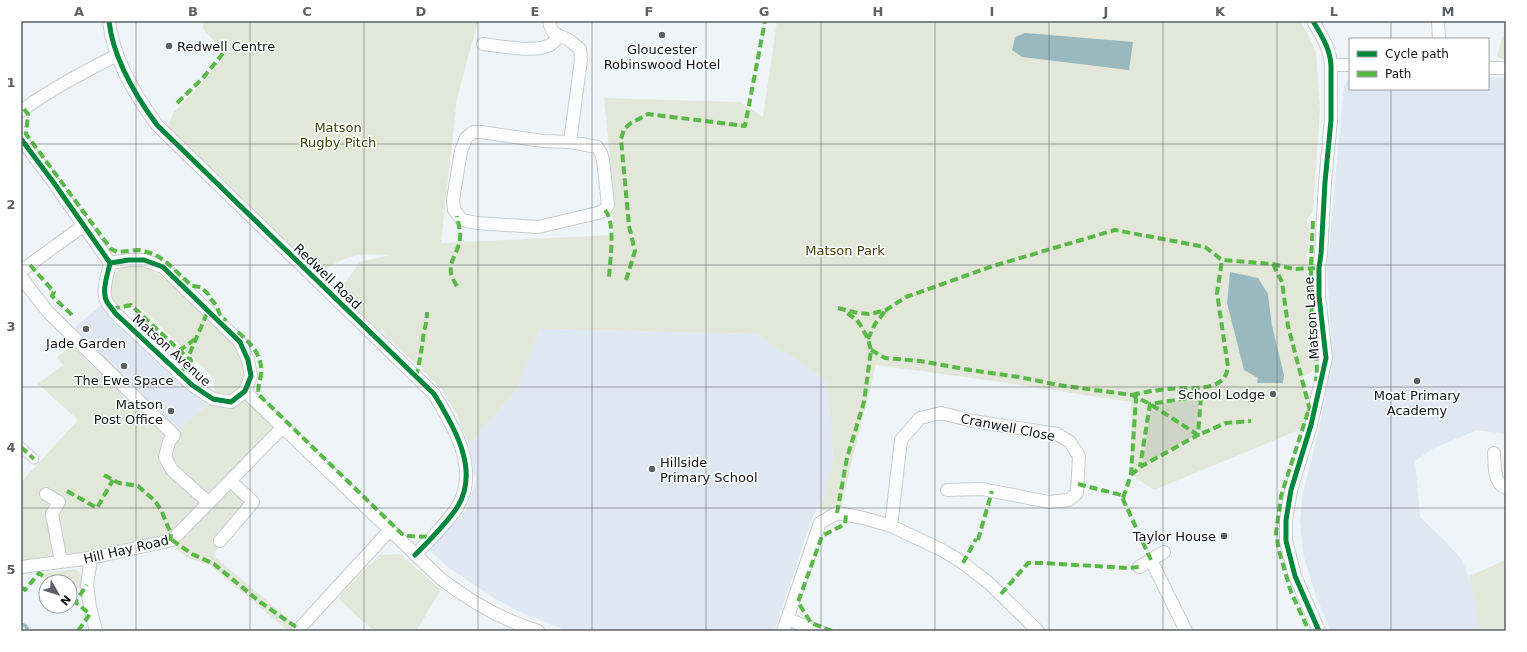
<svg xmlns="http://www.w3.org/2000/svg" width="1527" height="652" viewBox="0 0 1527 652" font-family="'DejaVu Sans',sans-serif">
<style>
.built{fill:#dee7f2}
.green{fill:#e2e7d9}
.forest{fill:#cfd5c4}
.water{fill:#9ab9be}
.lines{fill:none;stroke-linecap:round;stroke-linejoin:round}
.stream{stroke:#9ab9be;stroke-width:3.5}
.pedestrian-casing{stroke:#c8ccd0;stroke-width:11}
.minor-casing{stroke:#c8ccd0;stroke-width:14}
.pedestrian{stroke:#fdfdfe;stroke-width:9}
.minor{stroke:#fdfdfe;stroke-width:12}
.quiet{stroke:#58b947;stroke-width:4;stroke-dasharray:8 4;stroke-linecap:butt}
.cycleway-casing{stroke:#fff;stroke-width:8}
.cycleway{stroke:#00873e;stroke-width:5}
.grid{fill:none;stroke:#5d6064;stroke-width:1;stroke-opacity:0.55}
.poi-dot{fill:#5d6064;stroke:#fff;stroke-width:1.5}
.labels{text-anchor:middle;stroke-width:3;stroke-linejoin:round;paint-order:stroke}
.poi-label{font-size:13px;fill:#0e1013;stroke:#fff}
.park-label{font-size:13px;fill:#3a3f02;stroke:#fff}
.street-label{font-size:13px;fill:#0e1013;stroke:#fff}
.neatline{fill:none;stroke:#5d6064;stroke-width:1.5}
.grid-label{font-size:13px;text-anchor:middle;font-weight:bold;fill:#5d6064}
</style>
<rect width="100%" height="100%" fill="#eff4f9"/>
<path class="built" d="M1350,77V89H1488V77L1506,78V434L1477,430L1432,449L1415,461L1420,517L1444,540L1462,560L1474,592L1476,605L1478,631H1331L1317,599L1303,554L1300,521L1303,492L1313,454L1323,409L1332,353L1327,270L1344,86Z
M106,301L213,399L174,435L68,333Z
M539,329L756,334L827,380L833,456L826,493L813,516L774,631H569L527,615L497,600L448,567L429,550L466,510L476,481L469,445L518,388Z"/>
<path class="green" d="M205,21H478L457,98L441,243L613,235L611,169L604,98L740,102L763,117L777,21H1301L1316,52L1320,110L1313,211L1307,220L1310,230L1307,258L1311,331L1315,362L1314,370L1302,378L1312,418L1311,425L1154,490L1131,475V402L987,380L876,365L842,501V509L825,511L818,508L826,493L833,456L827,380L756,334L539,329L518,388L469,445L456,413L442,390L421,369L422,365L418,361L416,364L383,334L385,333L383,331H379L344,296V284L360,262L391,255C357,254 349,253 320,273L208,168L167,127L174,112L210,74L226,53L202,28Z
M1506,35V60L1497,57L1502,37Z
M126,265H142L165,277L236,346L246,369L245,385L230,396H213L215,379L139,306L118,311C115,306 111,300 110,294C108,282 115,270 126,265Z
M75,344L85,354V359L95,368H100L174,435L213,399L231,402L245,391L282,428L231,481L253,502L213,555L299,628L297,631H288L210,565L187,558L171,544L172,540L21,561V482L78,420L38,384L63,365L57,357Z
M400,554L441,590L416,631H375L360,619L338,598L368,566L379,557L377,555Z
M1506,560V631H1478L1476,605L1469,576Z
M74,569L79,571L83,583L72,598L70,596V582H52L42,574Z"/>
<path class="forest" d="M1199,399L1196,435L1142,466L1151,406L1153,404Z"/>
<path class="water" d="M1025,33L1133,42L1129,70L1022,57L1012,50L1015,37Z
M1230,272L1258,278L1268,294L1272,326L1284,375L1283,383H1257L1258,378L1244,370L1227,303Z"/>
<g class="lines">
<path class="stream" d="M21,624L26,626L28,631"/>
<defs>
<path id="pedestrian" d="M21,447L34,459"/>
<path id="minor" d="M109,21C113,59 135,95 157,125L434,394C453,425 480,469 458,506C448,522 429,541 415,555
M549,21C552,36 557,34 569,40C573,43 576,46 580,49L581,60L570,142
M1313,21C1321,35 1330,48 1331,65V120L1325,182L1321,254L1319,268V296L1326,358L1311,425L1291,490L1286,520V541L1295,576L1319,631
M1438,21L1439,39
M483,44C500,46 535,53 550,45C553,43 556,39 559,36
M1331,65H1350
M1488,68H1506
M21,111C51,89 84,72 117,55
M473,132H481L543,141L570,142L597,147L601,153L603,160L608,205L605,210L598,213L538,227L477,223L462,220L454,210L453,200L461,151L466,138Z
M21,139L54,183L110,263C108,274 101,291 107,302C109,306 113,309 115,313L192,385L213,399L231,402L245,391L251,376L248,360L240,342L163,267L144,260H129L110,263
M21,271L83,226
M21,277L48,312L174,435L169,442L165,457L172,470L209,503
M245,391L441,579C471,602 502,620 538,631
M1494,453C1495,464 1493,484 1506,488
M46,494L59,502L52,514L61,562
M891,526L901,440L920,418L941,413L973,421L1057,434L1070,442L1079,456L1077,493L1069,500L1049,502L982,489L947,490
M220,541L253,502L231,481
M91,558L87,585L90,607L96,631
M1151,560L1186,631
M21,567L91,558L172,540L282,428
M1139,567L1164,552
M787,619L819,631
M297,631L390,530
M783,631L820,523L837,513L864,518L891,526L944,551L963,563L990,584L1038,631"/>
</defs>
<use href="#pedestrian" class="pedestrian-casing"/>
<use href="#minor" class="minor-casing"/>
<use href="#pedestrian" class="pedestrian"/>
<use href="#minor" class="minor"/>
<path class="quiet" d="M177,103L203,78L224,52
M24,109L28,114L26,134L111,249L117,252L139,250L154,254L165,261L192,286L201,287L208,294L209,297L216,305L220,315L226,321
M605,210C616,222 610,261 609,277
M1313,221C1311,254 1310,286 1312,319C1313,340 1319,360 1316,381
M1273,264L1282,282L1288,326L1311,414
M30,265L54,292L52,296L72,315
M626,280L635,251L629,226L621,139L624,129L631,123L648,114L745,126L765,21
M457,286C442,264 458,258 460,238C461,231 458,223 457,216
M838,308L858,313L869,314L874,313L886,310L906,297L993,266L1115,230L1205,247L1222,260L1273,264L1294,269L1319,268
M112,309L131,305L191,361
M238,332C250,343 263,355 261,374C260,382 257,387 259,395L402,534L406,536L432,537
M868,339L875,324L886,310
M871,350L885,358L920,361L970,370L1019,377L1058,385L1132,395L1150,404L1198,435L1226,423L1251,421
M179,351L195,339
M180,373L191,361L189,355L208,311
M416,377C420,361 422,347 424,331C426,325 427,319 427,312
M1132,395C1144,392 1156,390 1169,389C1185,387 1207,391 1221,381C1226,377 1227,372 1228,367L1217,293L1222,260
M1308,412L1281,496L1276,533L1279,551L1291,592L1309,631
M21,447L34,459
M104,475L119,483L138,486L155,501L161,510L171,534L170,541
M1131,475L1140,467L1198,435L1201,396L1150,404L1140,467
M1078,484L1121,495L1151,560
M67,491L97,508L113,480
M1123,498L1131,475L1136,398
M837,513L847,458L864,402L871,350L868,339L861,326L857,320L844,311
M172,540L192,554L214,564L260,602L299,629
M978,540L992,491
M963,563L976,539
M21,587L25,590L39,573L50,582
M1001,594L1028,563H1042L1128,568L1139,567
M78,631L90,614L75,602L87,585
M832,631L811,623L798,602L822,536L845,524L846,515"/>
<defs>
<path id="cycleway" d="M109,21C113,59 135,95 157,125L434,394C453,425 480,469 458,506C448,522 429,541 415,555
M1313,21C1321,35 1330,48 1331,65V120L1325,182L1321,254L1319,268V296L1326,358L1311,425L1291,490L1286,520V541L1295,576L1319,631
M21,139L54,183L110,263C108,274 101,291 107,302C109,306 113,309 115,313L192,385L213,399L231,402L245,391L251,376L248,360L240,342L163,267L144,260H129L110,263"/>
</defs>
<use href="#cycleway" class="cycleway-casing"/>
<use href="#cycleway" class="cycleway"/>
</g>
<path class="grid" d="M136,21V631M250,21V631M364,21V631M478,21V631M592,21V631M706,21V631M821,21V631M935,21V631M1049,21V631M1163,21V631M1277,21V631M1391,21V39M1391,89V631M21,144H1506M21,265H1506M21,387H1506M21,508H1506"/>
<g class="poi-dot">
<circle cx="662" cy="35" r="4"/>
<circle cx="169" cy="46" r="4"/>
<circle cx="86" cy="329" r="4"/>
<circle cx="124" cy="366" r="4"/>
<circle cx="1417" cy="381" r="4"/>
<circle cx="1273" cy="394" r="4"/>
<circle cx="171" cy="411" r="4"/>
<circle cx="652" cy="469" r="4"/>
<circle cx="1224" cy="536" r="4"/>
</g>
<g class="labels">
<g class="poi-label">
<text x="177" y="51" text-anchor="start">Redwell Centre</text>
<text x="662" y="54">Gloucester<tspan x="662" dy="15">Robinswood Hotel</tspan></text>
<text x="86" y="348">Jade Garden</text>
<text x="124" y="385">The Ewe Space</text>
<text x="1265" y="399" text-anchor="end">School Lodge</text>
<text x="1417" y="400">Moat Primary<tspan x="1417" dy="15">Academy</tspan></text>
<text x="163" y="409" text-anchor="end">Matson<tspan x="163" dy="15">Post Office</tspan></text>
<text x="660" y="467" text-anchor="start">Hillside<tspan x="660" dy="15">Primary School</tspan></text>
<text x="1216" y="541" text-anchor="end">Taylor House</text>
</g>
<g class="park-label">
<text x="338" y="132">Matson<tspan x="338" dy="15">Rugby Pitch</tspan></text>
<text x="845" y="255">Matson Park</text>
</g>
<g class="street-label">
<text transform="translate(328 276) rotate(44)" y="5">Redwell Road</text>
<text transform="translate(1311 318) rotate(-94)" y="5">Matson Lane</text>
<text transform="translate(172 350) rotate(42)" y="5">Matson Avenue</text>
<text transform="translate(1008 427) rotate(11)" y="5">Cranwell Close</text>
<text transform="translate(126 549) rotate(-13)" y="5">Hill Hay Road</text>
</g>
</g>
<rect width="1527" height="652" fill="none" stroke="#ffffff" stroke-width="44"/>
<rect x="1349" y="38" width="140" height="52" fill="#ffffff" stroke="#9f9fa1"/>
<rect x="1357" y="51" width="20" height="6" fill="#00873e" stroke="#9f9fa1"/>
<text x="1385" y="58" font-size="12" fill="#0e1013">Cycle path</text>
<rect x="1357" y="71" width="20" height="6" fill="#58b947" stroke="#9f9fa1"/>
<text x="1385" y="78" font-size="12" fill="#0e1013">Path</text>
<g transform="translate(58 594) rotate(129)"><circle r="19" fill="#ffffff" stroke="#9f9fa1"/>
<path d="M0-3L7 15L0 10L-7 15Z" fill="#5d6064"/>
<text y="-6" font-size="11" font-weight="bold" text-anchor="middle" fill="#0e1013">N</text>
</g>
<rect x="22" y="22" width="1483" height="608" class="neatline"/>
<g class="grid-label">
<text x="79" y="16">A</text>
<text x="193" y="16">B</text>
<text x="307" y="16">C</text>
<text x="421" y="16">D</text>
<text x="535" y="16">E</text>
<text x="649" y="16">F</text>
<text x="764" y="16">G</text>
<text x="878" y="16">H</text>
<text x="992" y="16">I</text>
<text x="1106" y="16">J</text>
<text x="1220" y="16">K</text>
<text x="1334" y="16">L</text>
<text x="1448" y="16">M</text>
<text x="11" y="87">1</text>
<text x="11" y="209">2</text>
<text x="11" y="331">3</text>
<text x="11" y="452">4</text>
<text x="11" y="574">5</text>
</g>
</svg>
